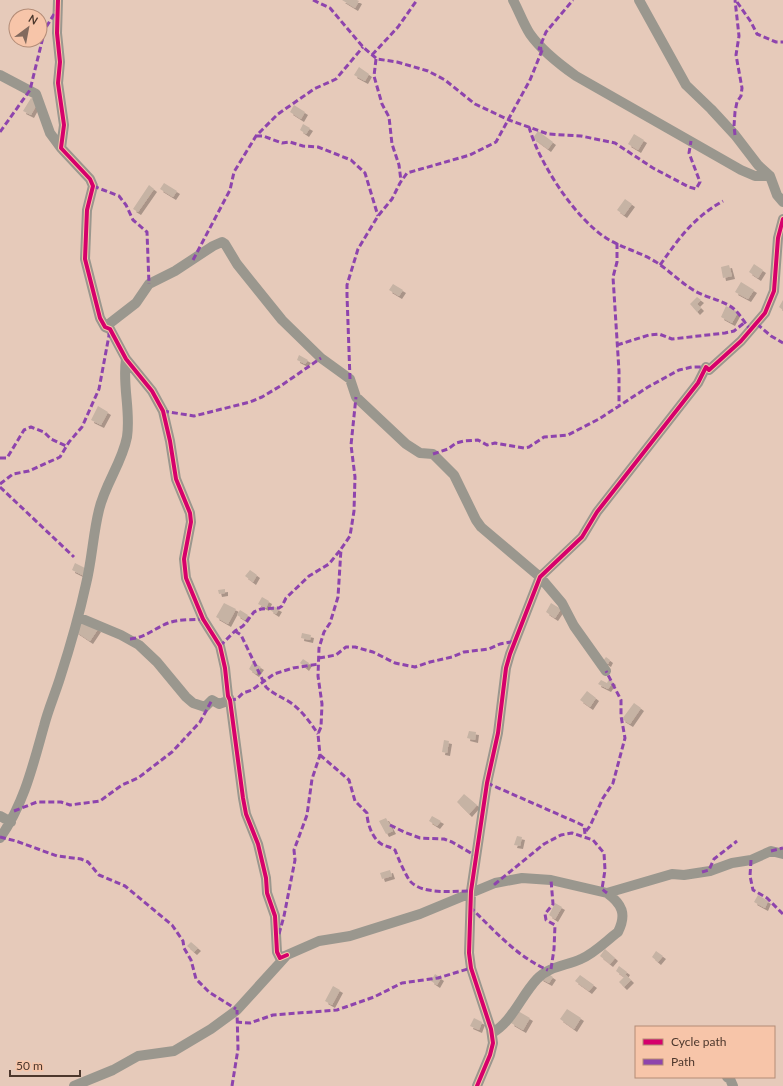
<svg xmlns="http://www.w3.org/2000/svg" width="783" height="1086" viewBox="0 0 783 1086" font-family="Lato,sans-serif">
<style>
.building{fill:#c6b3a4;filter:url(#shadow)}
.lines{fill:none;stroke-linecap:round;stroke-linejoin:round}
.minor{stroke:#9a978e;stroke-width:10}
.quiet{stroke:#8e44ad;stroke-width:3;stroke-dasharray:6 3;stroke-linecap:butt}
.cycleway-casing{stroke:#f7c5a9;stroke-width:6}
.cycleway{stroke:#d6006c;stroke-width:4}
</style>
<defs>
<filter id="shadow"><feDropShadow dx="3" dy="3" stdDeviation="0" flood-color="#0004"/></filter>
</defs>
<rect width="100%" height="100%" fill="#e6caba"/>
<path class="building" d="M342,0H357L359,1L355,8Z
M359,67L369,74L365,81L354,75Z
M31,98L38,102L31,115L23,111Z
M294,105L305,112L301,119L290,112Z
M303,124L310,128L306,134L300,130Z
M538,131L553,142L548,149L533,138Z
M634,134L644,140L638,150L628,144Z
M164,183L177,191L173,197L160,189Z
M149,185L154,189L138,212L133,209Z
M625,199L632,204L624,215L617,210Z
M754,264L763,270L758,278L749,272Z
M729,265L732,276L723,278L721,267Z
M741,282L754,290L748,299L735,292Z
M393,284L403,290L399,296L389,290Z
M697,297L701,300L697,304L701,308L697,312L690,304Z
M783,300V310L779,307Z
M726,306L738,312L732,323L721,317Z
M299,355L308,360L305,364L297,360Z
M98,406L108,412L101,425L91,420Z
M75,563L87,569L84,576L72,570Z
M250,570L257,575L253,582L245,576Z
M225,589V593L219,594L218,590Z
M262,597L269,601L266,608L258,604Z
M224,603L236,609L228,624L216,617Z
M551,603L561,609L555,618L546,612Z
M273,606L279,609L276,614L270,610Z
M240,610L248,615L245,620L237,615Z
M83,619L98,629L90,641L75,631Z
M302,633L311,635L310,640L301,638Z
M606,657L610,660L608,664L603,661Z
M303,659L309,663L306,668L300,663Z
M253,662L261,667L256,674L249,669Z
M609,679L613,682L608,689L598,684L601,680L607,683Z
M587,691L596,698L590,707L580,700Z
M634,703L641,708L630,724L622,719Z
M469,731L476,732L475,740L467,738Z
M444,740L449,741L447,753L442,752Z
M464,794L477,805L469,814L457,802Z
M432,816L441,821L437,826L429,821Z
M386,818L393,831L386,834L379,821Z
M517,836L522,837L520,846L514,845Z
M390,870L392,876L382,879L380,873Z
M758,895L768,901L765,908L754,902Z
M555,903L562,907L555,919L549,915Z
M191,942L198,948L194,952L187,946Z
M605,949L615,958L610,964L600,956Z
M656,951L663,956L658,962L652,957Z
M619,966L627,972L624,977L616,971Z
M544,971L553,977L549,983L540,978Z
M435,974L441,978L437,985L431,981Z
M580,975L594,985L589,991L575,981Z
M626,975L631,980L624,987L619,982Z
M333,986L340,990L332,1005L325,1001Z
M567,1009L581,1018L574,1029L560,1019Z
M518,1011L530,1018L523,1030L511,1023Z
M474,1018L482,1022L479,1030L470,1026Z"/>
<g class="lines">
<path class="minor" d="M58,0L57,33L60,62L58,83L64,125L61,148L90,179L93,186L87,210L85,259L100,318L105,327L110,329L126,359L152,391L163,411L170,441L176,479L190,513L191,522L184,559L186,578L203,619L220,646L225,668L228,696L230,700L243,798L246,814L258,844L266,878L267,893L275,916L277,952L280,958L287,955
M513,0C519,11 523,23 530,34C542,51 559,64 576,76L741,170L755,176H770L777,195L783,202
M639,0L686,85L711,109L735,135L758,165L770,176
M0,75L36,94L50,133L61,148
M105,327L136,303L149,284L175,271L213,246L222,242L225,244L237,264L282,320L321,358L350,379L356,397L406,444L420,453L433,454L454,475L476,520L481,527L540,577L562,603L574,626L606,671
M78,617L121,635L139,645L157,662L186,697L193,703L205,707L212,700L219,704L230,700
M0,816L11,822
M0,838C24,804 33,765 44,726C48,710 55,694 60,678C70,647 79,616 86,584C92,560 93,534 99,510C105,484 122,463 127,437C131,411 122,385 126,359
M492,1033C512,1022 521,996 537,979C549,966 566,966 581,959C595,953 606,941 618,932C627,914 622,904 607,893
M727,1077L730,1079L733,1086
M74,1086L113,1070L138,1056L174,1051L211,1029L237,1010L287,955L319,941L350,936L420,914L495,883L522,878L551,880L607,893L672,874L684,875L710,871L732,863L751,860L771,851L783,854
M477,1086L490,1055L493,1043L491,1029L471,968L469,953L471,891L487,783L498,733L506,668L510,654L540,577L582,537L597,512L698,383L706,367L709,370L741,341L765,313L774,291L778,238L783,219"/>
<path class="quiet" d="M313,0L330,8L363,47L377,59L397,62L428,71L445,80L475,104L509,120L548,134L581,136L615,143L653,168L689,187L696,189L700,182L689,153L691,141
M737,2L751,22L757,34L776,42H783
M372,55L398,27L417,0
M376,59L374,76L382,104L389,117L392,144L399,165L401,181
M529,127C539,163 575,218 606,238C622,248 640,252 656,262C670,271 681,283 695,291C707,298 723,300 734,309C741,315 745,324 751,330
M0,132L30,90L45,29L56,11
M735,135L734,126L735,112L737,102L741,96L742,88L736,55L739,36L735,0
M256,136H263L282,143L290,142L303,146L318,147L351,160L365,173L378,216
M93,186L119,196L126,205L133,220L147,232L149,284
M617,243V262L613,277L619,371V406
M193,260L230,190L234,172L256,136L278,114L314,89L336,79L363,47
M660,265C680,237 693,218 723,201
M757,324L771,336L783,343
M617,345L649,335L659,334L672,339L725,333L734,331L744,323
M350,379L347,295V285L358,249L378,216L392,199L400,183L407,173L470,155L496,142L530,80L543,48L539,49L546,32L573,0
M163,411L194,416L250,402L262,397L282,385L321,358
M433,454L448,449L456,443L464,441L478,440L487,445L495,443L524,448L529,447L544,437L568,435L599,419L648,387L679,370L692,367H706
M0,458H7L24,430L31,427L44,432L51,439L66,446
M0,484L13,474L29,471L60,457L69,442L82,427L99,389L110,330
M0,487L74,557
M235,631L241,635L266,687C273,694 280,696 288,701C301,709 310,722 318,734
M130,639C145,638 155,628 168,623C179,619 192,620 203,619
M220,646L235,631L243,626L254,612L261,609L279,608L282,606L286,598L309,576L329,564L341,549
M319,658L336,655L346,647H355L373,652L395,663L415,667L430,662L452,657L464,652L489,649L500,644L516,641
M230,700L237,699L243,693L252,690L274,674L293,668L319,664
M320,755L349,780L355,801L367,813C367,823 372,837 380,843C385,847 390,846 395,850C398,858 406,876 410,881C422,895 453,891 471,891
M487,783L578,823L584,826L585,834
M14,811L37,802H61L70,805L100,801L122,785L138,778L172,752L200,722L212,700
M390,825L404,832L420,838L444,839L452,842L476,856
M586,831L590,826L603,798L613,783L625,738L621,716V700L606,671
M0,837L16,841L57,856L81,859L88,862L99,875L125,886L172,925L183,941L184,948L191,960L196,979L209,992L236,1009
M771,851L783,848
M751,860L750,876L753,890L767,898L783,914
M702,872L709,870L714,859L737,841
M495,883V884L544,844L561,835L572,833L593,840L604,853L605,870L602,889L607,893
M470,907C494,930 517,957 548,970
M279,934L284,916L295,860L294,850L307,815L312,779L320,755L318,734L321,727L322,704L318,676L319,648L324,632L330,623L338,597L341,549L350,536L354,511L355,477L351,445L356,397
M551,969L554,949L555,925L546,920L545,914L553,904L551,880
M236,1022L250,1023L273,1015L337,1010L374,997L402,983L438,978L471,968
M232,1086L238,1049L237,1010"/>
<defs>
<path id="cycleway" d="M58,0L57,33L60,62L58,83L64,125L61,148L90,179L93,186L87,210L85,259L100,318L105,327L110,329L126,359L152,391L163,411L170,441L176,479L190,513L191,522L184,559L186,578L203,619L220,646L225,668L228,696L230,700L243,798L246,814L258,844L266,878L267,893L275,916L277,952L280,958L287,955
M477,1086L490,1055L493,1043L491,1029L471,968L469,953L471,891L487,783L498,733L506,668L510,654L540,577L582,537L597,512L698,383L706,367L709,370L741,341L765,313L774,291L778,238L783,219"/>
</defs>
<use href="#cycleway" class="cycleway-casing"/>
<use href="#cycleway" class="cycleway"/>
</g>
<rect x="635" y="1026" width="140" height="52" fill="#f7c5a9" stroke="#b38c77"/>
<rect x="643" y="1039" width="20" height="6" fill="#d6006c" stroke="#b38c77"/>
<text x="671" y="1046" font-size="12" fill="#4c372c">Cycle path</text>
<rect x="643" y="1059" width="20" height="6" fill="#8e44ad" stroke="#b38c77"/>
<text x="671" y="1066" font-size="12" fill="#4c372c">Path</text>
<g transform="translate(28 28) rotate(32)"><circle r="19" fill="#f7c5a9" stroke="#b38c77"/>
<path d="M0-3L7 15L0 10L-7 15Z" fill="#826a5e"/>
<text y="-6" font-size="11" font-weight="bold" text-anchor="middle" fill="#4c372c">N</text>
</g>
<path d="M10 1070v6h70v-6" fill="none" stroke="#4c372c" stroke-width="2"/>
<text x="16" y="1070" font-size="12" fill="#4c372c" stroke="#f7c5a9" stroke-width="3" paint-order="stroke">50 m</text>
</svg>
